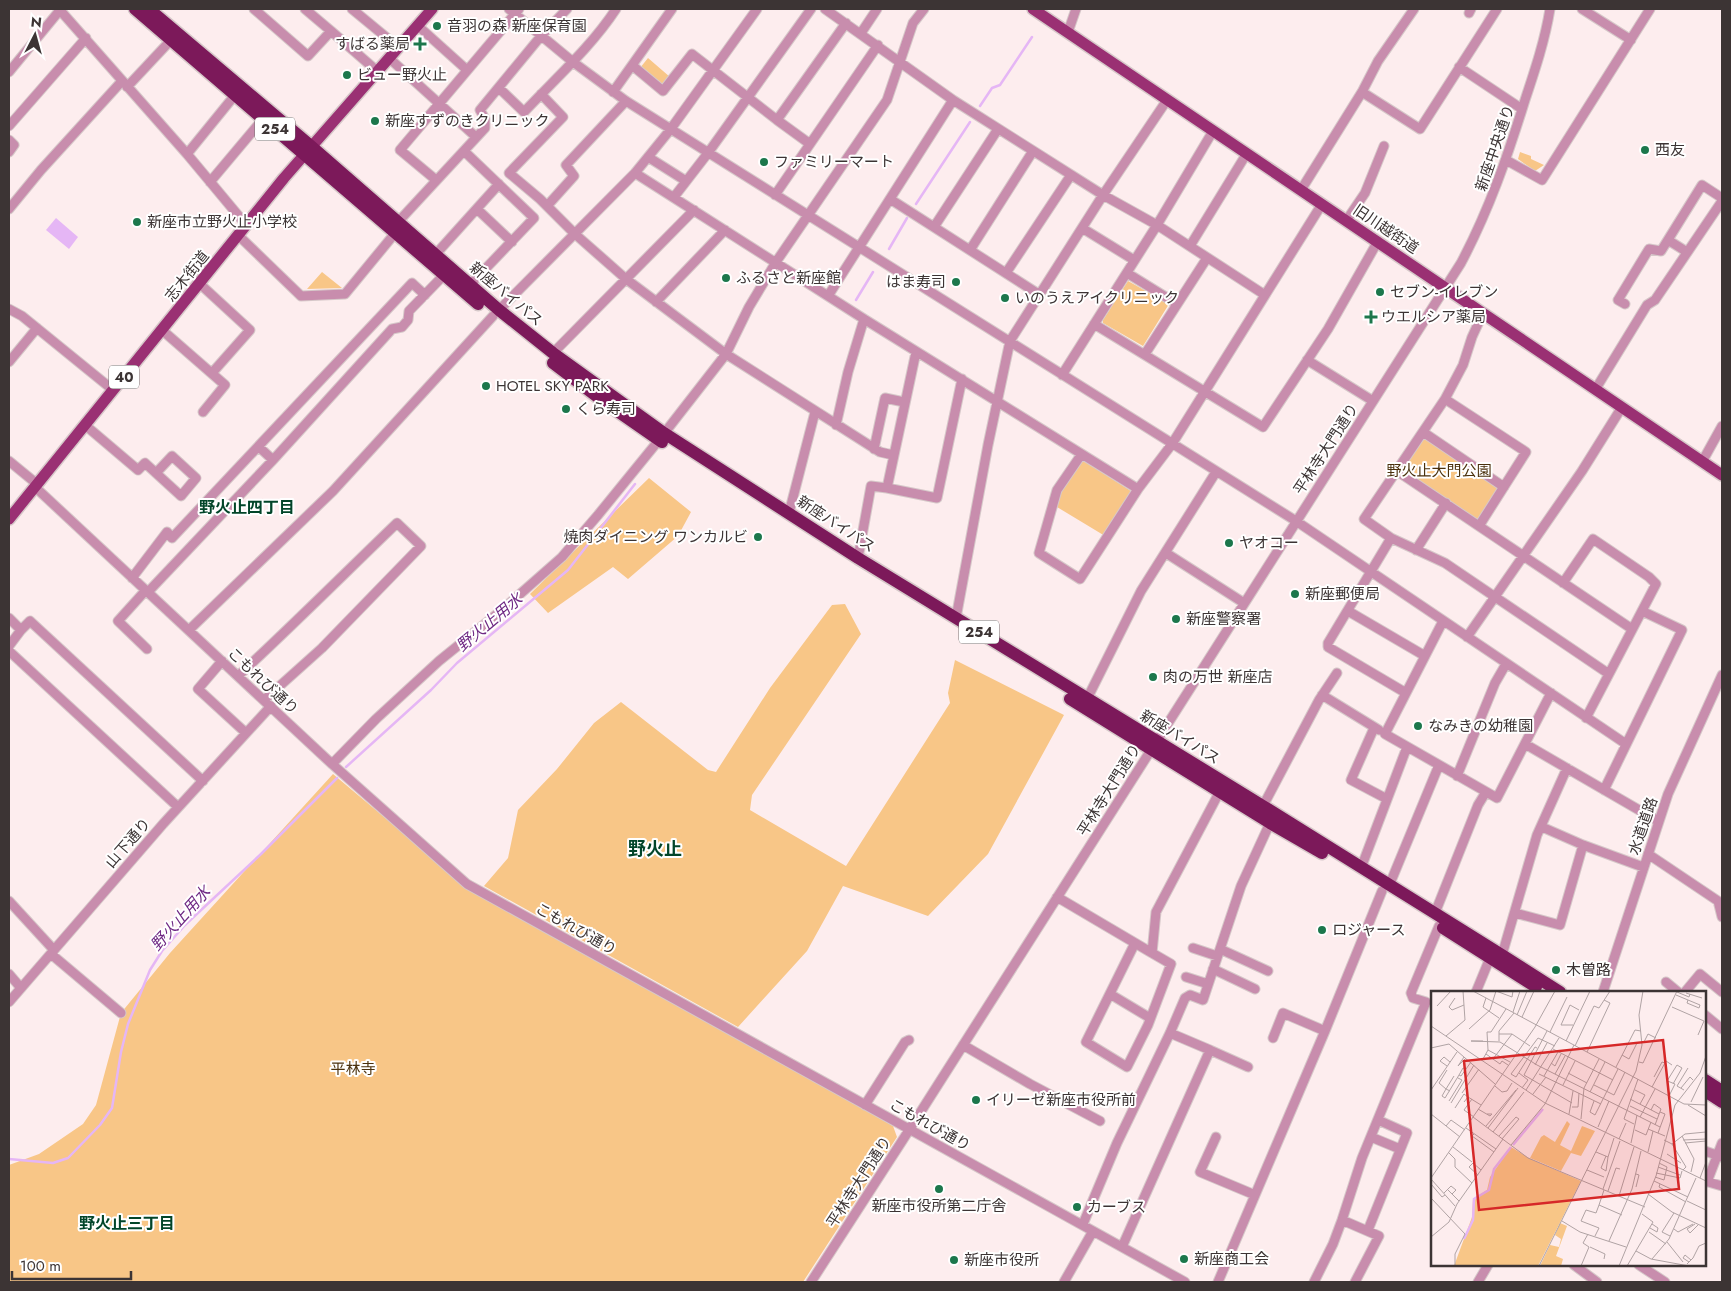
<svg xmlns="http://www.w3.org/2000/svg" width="1731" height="1291" viewBox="0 0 1731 1291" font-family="Jost,'Noto Sans JP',sans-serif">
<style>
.green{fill:#f8c687}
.water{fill:#e5b6f5}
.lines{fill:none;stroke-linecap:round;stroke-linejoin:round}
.stream{stroke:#e5b6f5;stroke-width:2.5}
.minor-casing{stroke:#d6c8c9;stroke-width:11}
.major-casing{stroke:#d6c8c9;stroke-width:14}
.highway-casing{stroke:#d6c8c9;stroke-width:15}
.minor{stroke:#c88dad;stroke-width:9}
.major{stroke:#9a3073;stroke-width:11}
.highway{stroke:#7c195a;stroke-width:12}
.poi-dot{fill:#1c774c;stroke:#fff;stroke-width:2}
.labels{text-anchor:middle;stroke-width:4;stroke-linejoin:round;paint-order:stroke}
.shield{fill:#fff;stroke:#767171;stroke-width:1}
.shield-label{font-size:14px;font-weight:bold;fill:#3c3434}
.poi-label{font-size:15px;fill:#3c3434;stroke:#fff;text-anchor:start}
.street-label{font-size:15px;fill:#3c3434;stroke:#fff}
.park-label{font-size:15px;fill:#4b310d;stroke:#fff}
.neighbourhood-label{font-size:16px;font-weight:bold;fill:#024529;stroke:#fff}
.water-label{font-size:16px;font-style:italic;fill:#6f2984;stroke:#fff}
.quarter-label{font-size:18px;font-weight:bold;fill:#024529;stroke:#fff}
.inset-river{fill:none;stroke:#e5b6f5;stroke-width:2.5}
.inset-road{fill:none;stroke:#b0a3a4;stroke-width:1}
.view{fill:#d62828;fill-opacity:0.15;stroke:#d62828;stroke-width:2.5}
.inset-edge{fill:none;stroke:#3c3434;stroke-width:2.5}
</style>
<rect width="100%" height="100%" fill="#fdedee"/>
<path class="green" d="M648,58L670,77L664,84L661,85L640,68Z
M1520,152L1531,156V159L1544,165L1535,171L1518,159Z
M322,272L342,288L307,289Z
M1128,281L1169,304L1143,346L1103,323V320Z
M1423,432L1504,487L1479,526L1397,471Z
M1084,461L1131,491L1132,495L1105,536L1057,507L1060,491L1081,462Z
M649,478L691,512L678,536L628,579L613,567L548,613L530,594Z
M845,604L861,634L752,795L750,810L846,866L950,703L948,693L955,660L1064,715L988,854L928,916L843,886L807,951L738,1027L484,886L508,858L518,810L557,769L594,723L621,702L708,770L716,772L770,688L832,605Z
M333,774L473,892L647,986L893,1126L897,1137L803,1282H9V1165L39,1154L83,1124L96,1105L121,1013L170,953Z"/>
<path class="water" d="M56,218L78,237L69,249L46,230Z"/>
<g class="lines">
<path class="stream" d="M980,106L992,88L1000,85L1032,37
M916,204L970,122
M889,249L907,218
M856,300L873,272
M346,767L431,690L457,663L568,570L635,484
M9,1159L53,1163L68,1158L100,1125L112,1108L121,1052L128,1024L150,970L162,951L185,925L261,854L337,778"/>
<defs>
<path id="minor" d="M59,9L187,154L247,226
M254,9L308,56L331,31L377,71
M305,9L331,31
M352,9L398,47
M509,9L573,62L626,101L1296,521L1626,744
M825,9L953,100L1103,195L1157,225L1265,295
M1582,9L1631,40
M1469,13L1471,9
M417,25L467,70
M1068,32L1076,9
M861,33L877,9
M389,58L476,137
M633,66L663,91L692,54L777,120L846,23
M1459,67L1522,109
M9,72L60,10
M127,87L171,40
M499,88L524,112C556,78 591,47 616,9
M613,92L672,9
M1362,92L1420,129L1497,9
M541,94L563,117L509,173L540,199L575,234L626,279L726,354L880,452L893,455
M777,120L810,144
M9,126L86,38
M9,140L14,145L9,152
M464,151L534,218L467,288
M187,154L235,95
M648,157L686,181
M1506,160L1542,180L1650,9
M635,173L864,319L1138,489
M436,180L400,150L519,9
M210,182L263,119
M1301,190L1362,92L1378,61L1414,9
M775,195L878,45
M674,197L708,153L811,9
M890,199L1040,295
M547,206L574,176L566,165L626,101
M9,209L41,170L122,81
M477,209L512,242
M1346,221L1365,193L1384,146
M398,222L485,128V119L480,110L541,36L567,9
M934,227L998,129
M1082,228L1134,260
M239,236L301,296L345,294L396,232
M1668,240L1687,252
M1190,246L1247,153
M970,250L1033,151
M435,255L499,184
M1006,273L1071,175
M1127,273L1177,304
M200,284L250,330L212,373
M828,296L953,100
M656,302L725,230
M1625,304L1618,300L1649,249L1661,251L1702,185L1722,198
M9,309L22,316L113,390
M499,310L635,173L670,130L757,9
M1094,324L1263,427L1328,329L1378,241
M162,330L225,385L203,412
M553,353L694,210
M1145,354L1207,258
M1307,360L1373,401
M9,362L37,328
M1062,375L1157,225L1213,131
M1595,390L1647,305L1655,300L1722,201
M1445,399L1526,452L1479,526
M85,425L138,470L145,463L181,496L196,478L172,456L156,473
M836,425L848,372L864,319
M1423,432L1504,487
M259,447L273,460
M874,449L885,398L904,402
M1081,455L1057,490L1039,553L1080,579L1138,489L1172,444L1322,204
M9,461L37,484
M1702,462L1722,426
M1397,471L1632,629
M35,487L332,764L467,884L1185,1282
M887,488L937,498L962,379
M789,513L815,412
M1391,538L1445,563L1609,674
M1416,550L1446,503
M1166,553L1244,603
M858,558L871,486L887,488L916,352
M132,578L167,532L172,538L412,283L425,295
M1563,583L1593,539L1649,577L1656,584L1586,718
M146,590L118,621L147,649
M148,592L273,460L392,329L402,327L408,320L409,311L444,275
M1348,611L1425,656
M9,618L21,630L30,621L203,781
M956,618L988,445L1010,341L1103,195L1167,100
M1443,621L1385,734L1497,798L1551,693
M189,630L333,491L493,316
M1467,637L1582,471L1622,407
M9,646L21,630
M9,651L178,807
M222,661L198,689L246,733
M238,676C292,626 344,574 397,523L421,546L322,648L264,700
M1406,693L1328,647V643L1391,538L1364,519L1445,399L1463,365L1472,337L1483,313
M1322,695L1379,730
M1087,699L1141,591L1216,472
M1374,728L1351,780L1387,799
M1525,744L1658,821
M332,764L376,719L439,661L502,610L562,557L598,515L659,440L726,354L749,307L776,262L887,100L913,23L924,9
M1457,776L1495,683L1506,664
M1604,790L1682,630L1642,611
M1263,806L1319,700L1337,673
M1542,827L1583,845L1643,867
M1648,854L1718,901L1722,917
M1361,868L1407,747
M1389,886L1439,765
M1057,897L1152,953L1156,912L1220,791
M9,901L53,949
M1435,913L1478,805L1486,792
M1515,913L1560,925L1583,845
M1135,943L1086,1042L1127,1067L1148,1025L1171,964L1152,953
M1193,948L1217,956
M1220,949L1268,971
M51,954L121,1013
M1502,955L1537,835L1567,768
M1213,969L1255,989
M9,974L21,988
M1186,977L1208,984
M1666,982L1678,992
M1476,992L1490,958
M1603,992L1668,794L1722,675
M1685,992L1700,974L1722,992
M1110,994L1150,1018
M9,1002L163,824L271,706
M1705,1015L1722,1029
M1170,1033L1210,1050
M1273,1038L1283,1013L1325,1031
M963,1045L1030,1084L1100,1121
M865,1105L905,1042L909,1040
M1216,1137L1200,1172L1255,1195
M1371,1137L1400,1149
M1705,1151L1722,1157
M1705,1181L1722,1186
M1707,1182L1722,1143
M1342,1220L1379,1236L1355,1282
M1083,1224L1117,1143L1170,1033L1185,998L1190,995L1203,1000L1241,886L1270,823
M1368,1230L1407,1133L1378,1120
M1122,1247L1210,1050L1248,1067
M1574,1265L1597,1282
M1639,1265L1665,1282
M811,1282L904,1138L1461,263C1489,210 1507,158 1525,100C1535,70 1545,40 1550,9
M1064,1282L1093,1231
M1218,1282L1325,1031L1382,891
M1314,1282L1333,1244L1342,1220L1362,1158L1426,1002L1413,998L1411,993L1439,926
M1478,1282L1488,1265"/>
<path id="major" d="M1033,9L1722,475
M9,519L284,178L432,9"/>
<path id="highway" d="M135,9L478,304
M149,9L311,146L499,310L553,353L664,433L858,558L1263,806L1502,955L1560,992
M553,363L603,401L662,442
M1070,699L1270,823L1322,853
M1443,928L1536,987
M1705,1080L1722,1091
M1705,1091L1722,1102"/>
</defs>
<use href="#minor" class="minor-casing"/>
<use href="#major" class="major-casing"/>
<use href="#highway" class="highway-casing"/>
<use href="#minor" class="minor"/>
<use href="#major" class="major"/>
<use href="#highway" class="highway"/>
</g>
<g class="poi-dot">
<circle cx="437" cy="26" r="5"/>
<path d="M417.5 36.5h5v5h5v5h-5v5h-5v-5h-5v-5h5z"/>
<circle cx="347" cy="75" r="5"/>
<circle cx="375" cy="121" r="5"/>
<circle cx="1645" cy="150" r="5"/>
<circle cx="764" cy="162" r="5"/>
<circle cx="137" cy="222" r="5"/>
<circle cx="726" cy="278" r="5"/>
<circle cx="956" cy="282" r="5"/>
<circle cx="1380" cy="292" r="5"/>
<circle cx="1005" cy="298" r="5"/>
<path d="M1368.5 309.5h5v5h5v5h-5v5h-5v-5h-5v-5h5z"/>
<circle cx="486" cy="386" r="5"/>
<circle cx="566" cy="409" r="5"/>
<circle cx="758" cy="537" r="5"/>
<circle cx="1229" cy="543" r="5"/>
<circle cx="1295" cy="594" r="5"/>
<circle cx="1176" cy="619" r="5"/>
<circle cx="1153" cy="677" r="5"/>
<circle cx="1418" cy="726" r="5"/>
<circle cx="1322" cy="930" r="5"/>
<circle cx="1556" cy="970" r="5"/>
<circle cx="976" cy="1100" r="5"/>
<circle cx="939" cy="1189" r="5"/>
<circle cx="1077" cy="1207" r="5"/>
<circle cx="1184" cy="1259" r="5"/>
<circle cx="954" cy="1260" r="5"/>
</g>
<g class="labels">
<g class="shield">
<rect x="255" y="117.5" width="40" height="23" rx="4"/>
<rect x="109" y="365.5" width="30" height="23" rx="4"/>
<rect x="959" y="620.5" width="40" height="23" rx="4"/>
</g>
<g class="shield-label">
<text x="275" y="134">254</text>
<text x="124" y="382">40</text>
<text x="979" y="637">254</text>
</g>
<g class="poi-label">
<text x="447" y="31">音羽の森 新座保育園</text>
<text x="410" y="49" text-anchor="end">すばる薬局</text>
<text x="357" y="80">ビュー野火止</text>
<text x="385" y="126">新座すずのきクリニック</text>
<text x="1655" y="155">西友</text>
<text x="774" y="167">ファミリーマート</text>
<text x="147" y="227">新座市立野火止小学校</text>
<text x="736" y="283">ふるさと新座館</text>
<text x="946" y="287" text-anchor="end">はま寿司</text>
<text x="1390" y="297">セブン-イレブン</text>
<text x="1015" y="303">いのうえアイクリニック</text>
<text x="1381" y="322">ウエルシア薬局</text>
<text x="496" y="391">HOTEL SKY PARK</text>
<text x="576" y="414">くら寿司</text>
<text x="748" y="542" text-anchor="end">焼肉ダイニング ワンカルビ</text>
<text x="1239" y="548">ヤオコー</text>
<text x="1305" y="599">新座郵便局</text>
<text x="1186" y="624">新座警察署</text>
<text x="1163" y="682">肉の万世 新座店</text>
<text x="1428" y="731">なみきの幼稚園</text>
<text x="1332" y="935">ロジャース</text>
<text x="1566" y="975">木曽路</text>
<text x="986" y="1105">イリーゼ新座市役所前</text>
<text x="939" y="1211" text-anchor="middle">新座市役所第二庁舎</text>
<text x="1087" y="1212">カーブス</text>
<text x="1194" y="1264">新座商工会</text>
<text x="964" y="1265">新座市役所</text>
</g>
<g class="street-label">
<text transform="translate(1495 148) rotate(-71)" y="5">新座中央通り</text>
<text transform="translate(1386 229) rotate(34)" y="5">旧川越街道</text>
<text transform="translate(187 276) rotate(-51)" y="5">志木街道</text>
<text transform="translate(506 294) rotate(40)" y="5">新座バイパス</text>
<text transform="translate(1326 449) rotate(-57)" y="5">平林寺大門通り</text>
<text transform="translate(836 524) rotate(33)" y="5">新座バイパス</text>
<text transform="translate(263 681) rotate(43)" y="5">こもれび通り</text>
<text transform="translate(1180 737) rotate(31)" y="5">新座バイパス</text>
<text transform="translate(1109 790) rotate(-58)" y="5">平林寺大門通り</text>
<text transform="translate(1643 826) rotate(-71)" y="5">水道道路</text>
<text transform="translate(128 843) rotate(-49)" y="5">山下通り</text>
<text transform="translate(576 929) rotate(29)" y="5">こもれび通り</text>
<text transform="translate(930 1125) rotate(29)" y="5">こもれび通り</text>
<text transform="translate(859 1182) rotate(-57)" y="5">平林寺大門通り</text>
</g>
<g class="park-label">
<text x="1439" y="476">野火止大門公園</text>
<text x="353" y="1074">平林寺</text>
</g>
<g class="neighbourhood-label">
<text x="247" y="513">野火止四丁目</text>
<text x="127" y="1229">野火止三丁目</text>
</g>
<g class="water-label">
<text transform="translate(489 622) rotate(-40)" y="6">野火止用水</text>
<text transform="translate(180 918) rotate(-48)" y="6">野火止用水</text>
</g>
<g class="quarter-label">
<text x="655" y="855">野火止</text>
</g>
</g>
<g transform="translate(1431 991)">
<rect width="275" height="275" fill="#fdedee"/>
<path d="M136,130L139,133L129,154L140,160L151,135L164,140L150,165L140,162L130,180L99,167L110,146L113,144L124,151ZM80,156L98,167L150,190L107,275H23L41,226L42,208L56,199L59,186ZM129,232L136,235L125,265L132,268L130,275H109L119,254L128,256L130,248L124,244Z" fill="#f8c687"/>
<path class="inset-river" d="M82,154L112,118M33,248L42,229L43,208L58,199L63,178L80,156"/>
<path class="inset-road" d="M42,0L253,113L275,114M65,0L81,6L82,0M246,1L258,6L259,3M255,2L271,7M245,4L269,14M24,7L18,16L21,19L33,14M55,7L52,16L68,27M257,9L256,12L268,17L269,14M6,15L20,0M241,16L273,30L267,44M82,21L89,0M86,24L96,0M91,26L103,0M142,34H130L139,14L148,19M0,35L114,112L275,190M38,38L59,19L65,0M116,40L93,84L141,112M119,41L136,6M68,43H81L99,55M15,45L34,29L32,0M52,50H40L69,51L106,74L229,136M68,50V40L83,22M135,50L159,0M213,51L217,43L225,47M18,53L64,93M144,55L163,15L168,17L179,0M0,57L18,53M122,58L182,89M57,59L79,71M156,61L179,12L173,9M55,63L69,73L71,70L77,74M191,64L198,68L206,52M33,66L27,75L35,67M52,68L57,59L56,41H60L75,18M62,68L81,43M208,71L212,72L246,0M120,72L124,75L130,63M104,74L116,52M16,75L9,70L13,66L19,71M185,76L204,39L210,40M35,78L32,77L28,84L30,85L40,71M16,79L8,92L15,98L23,85M88,82L97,89L91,97M137,82L156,92M108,83L170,113M124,83L134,65M113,85L127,61M85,86L80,83L107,47L124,55M85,86L104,56L106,57M223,86L231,71L234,72M132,94L144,70M163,94L183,104L194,81M64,95L71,101L76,100L81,92M221,96L235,70L241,74M250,97L259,86L262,89M0,99L26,61M95,99L128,47M204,99L214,104L209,113M253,99L246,95L257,77M19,100L15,98L11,105L14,107L28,84M159,101L174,71M31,102L48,78M102,103L115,86M238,105L244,93L239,91L236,90L246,74L251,77L242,93M41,108L33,119L43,126M199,108L228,123M18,110L31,89L27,87M163,110L159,121L164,124L187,78M33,111L37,106L50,114M260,111L272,86M20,112L43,74M257,114L275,125M199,115L226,128M141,116H147L148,102M24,117L33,103L37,106M47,118L59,125L61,123H56M220,119L223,113L230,118L224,134M0,123L29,146M138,123L142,100M42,126L97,167L214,216M209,126L224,98M150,128L153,97L168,68M203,133L193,128L207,88M15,135L20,129L34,139M55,135L85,99M167,136L178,110M35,137L65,158M57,137L87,97M217,138L234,145M204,139L215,144L220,131M62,141L93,101M227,142L234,123L229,121M43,143L41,145L63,161M68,145L85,126L88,128L71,148M251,145L263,168L260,181M188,148L195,132M233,149L241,153L255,176L252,179M252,149L275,148M200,152L206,124M254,152L275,150M241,153L254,143L275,141M80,154L114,113L143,54M22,156L41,171M165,161L177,166L183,147M217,161L222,140M18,162L24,168V176L41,192M236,163L250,172M175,165L170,177L175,180L177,166M227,176L249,184M156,179L173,186M225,182L249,187L251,180M205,183L208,184L205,196M47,184L38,176L42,172L50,179M224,186L233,189L236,176L228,172M0,187L104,36L124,0M269,187L275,171M0,188L24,215M223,190L257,206M0,193L11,206L14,204M229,193L228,196L255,211M172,198L189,150M17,199L28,210M173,199L168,214L191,224M177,200L185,177L189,178M13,202L20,195L25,199L21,203M217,203L241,221L275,237M188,205L203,156M0,207L34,243L24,263V275M256,210L275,219M131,230L149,241L195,256M264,233L256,238L259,242L267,234M219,237L226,241L227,237L221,233M243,238L247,241L262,233M218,241L235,253M164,245L168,237L150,230L155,219L165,222L168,214M239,245L231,241L243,222M0,246L18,231L26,213L72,148M178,250L201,198L210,160M236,251L252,271M159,256L174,263L173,268M205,260L220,268L258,275M221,268L238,248L265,187M258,271L252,267L254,264L260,269M256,273L262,267L268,255L275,252M108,275L205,80L211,54L208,24L212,0M150,275L158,256L152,252L157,243M188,275L225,185L244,114L269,82L275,65M196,275L222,231L211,223"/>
<path class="view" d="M232,49L248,198L48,219L33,70Z"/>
<rect width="275" height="275" class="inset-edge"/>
</g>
<rect width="1731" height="1291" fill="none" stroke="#3c3434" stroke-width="20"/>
<g transform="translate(35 35) rotate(6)" stroke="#ffffff" stroke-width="4" paint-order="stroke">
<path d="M0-4L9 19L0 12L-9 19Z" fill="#3c3434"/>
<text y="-8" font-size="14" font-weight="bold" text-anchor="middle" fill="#3c3434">N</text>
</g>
<path d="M12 1271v8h119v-8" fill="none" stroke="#3c3434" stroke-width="2.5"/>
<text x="20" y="1271" font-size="15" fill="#3c3434" stroke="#ffffff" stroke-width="4" paint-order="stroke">100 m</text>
</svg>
